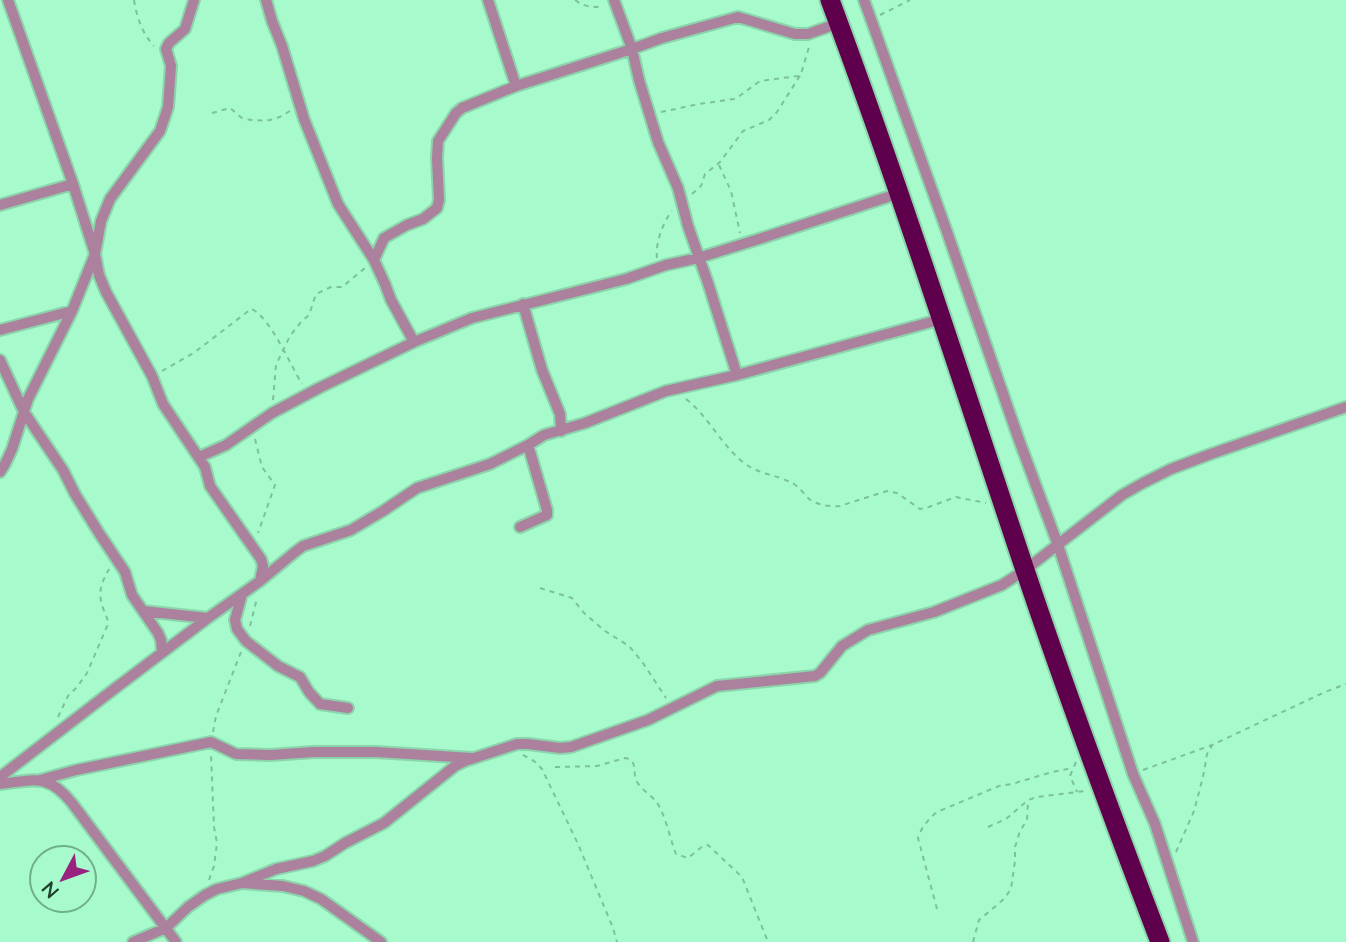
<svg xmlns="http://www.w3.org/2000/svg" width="1346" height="942" viewBox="0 0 1346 942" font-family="Lato,sans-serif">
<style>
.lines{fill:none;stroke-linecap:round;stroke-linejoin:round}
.street-casing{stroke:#8cd5ac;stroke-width:14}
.highway-casing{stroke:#8cd5ac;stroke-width:23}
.path{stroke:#7dc19b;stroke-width:2;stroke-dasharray:5 5;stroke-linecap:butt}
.street{stroke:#ab819d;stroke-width:10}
.highway{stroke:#5e004c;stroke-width:19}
</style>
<rect width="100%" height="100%" fill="#a7facb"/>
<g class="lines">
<defs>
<path id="street" d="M8,0L73,184L95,254L99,275L106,292L152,376L163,404L205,467L210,486L261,559L263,566L260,581
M266,0L272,21L282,46L304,119L338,204L374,260L385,284L391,300L414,342
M488,0L516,86
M614,0L632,49L639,80L658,142L678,188L688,226L708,283L737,375
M864,0L946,229L1019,440L1058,545L1133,774L1155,824L1193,942
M0,205L73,184
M374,260L384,238L407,225L423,219L437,208L439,200L437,158L438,141L456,113L462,108L516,86L632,49L662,38L738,17L795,34H808L839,23
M523,304L542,370L560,414L561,431
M0,330L72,311
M0,360L24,412L63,470L75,494L99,533L125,572L132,595L158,633L161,640L162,652
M199,457L226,445L272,413L319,388L414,342L472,318L626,279L666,265L698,258L759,239L900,193
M0,472L5,464L12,449L28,399L72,311L95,254L101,221L110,199L160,131L168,107L171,66L166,49L169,43L185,29L194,0
M520,527L547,515V510L528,445
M242,594L235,620L237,629L246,641L278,666L300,677L309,692L320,704L348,708
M143,611L208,618
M0,777L109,693L208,618L260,581L295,552L303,546L351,530L383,511L417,488L490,464L528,445L544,435L585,423L666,391L737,375L942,319
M40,780L76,770L211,742L236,754L270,755L314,752H376L472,758
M0,784C34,780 48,773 72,803L176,942
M242,883L276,869L313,861L325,856L345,843L384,823L455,766L465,761L517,744H528L560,748L571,747L648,720L717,686L815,676L820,673L842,646L868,630L934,612L1002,585L1025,570L1122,495L1143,483L1171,469L1208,455L1346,407
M133,942L166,928L188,907L205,895L217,889L242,883L283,886L304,891L321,899L381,942"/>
<path id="highway" d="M830,0C900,188 961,379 1025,570C1067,695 1113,819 1160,942"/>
</defs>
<use href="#street" class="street-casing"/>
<use href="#highway" class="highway-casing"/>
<path class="path" d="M134,0C137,18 142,33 154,46
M575,0C584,7 592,7 603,7
M880,15L910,0
M661,112L699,104L734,99L738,97L760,81L798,76L801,74L809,47
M212,113L230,108L243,119C263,121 274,123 291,110
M719,165L731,191L740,233
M692,194L701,186L705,174L720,162L743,131L769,120L777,112L801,74
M657,258C655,244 663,222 672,211
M162,371L195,352L251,309C269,315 291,366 302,384
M686,399C709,417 721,445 744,463C760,475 776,474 794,484C800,488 804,494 809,499C817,505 830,507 840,506L887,491L897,493L920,509L926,508L956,497L986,503
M273,400L276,365L290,336L301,322L309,315L316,294L331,287H342L365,268
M255,439L262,467L275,485L258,533
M540,588L572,598L584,613L605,631L629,646L643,663L666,698
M250,626L257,598
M58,717L68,696L77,687L87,673L108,624C108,618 105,614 103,608C97,592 102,582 109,569
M213,732L216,716L241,652
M523,755L534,761L542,769L578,844L613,928L617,942
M1076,762L1070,776L1077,792
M555,767L597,766L625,758L630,759C637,766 633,772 636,780C641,791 654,796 659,806C667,821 670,839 676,854L688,858L703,846L708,845L742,877L768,942
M1143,770L1212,745L1325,692L1346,684
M988,827L1006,819L1028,800L1037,797L1085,791
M1176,852L1194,811L1203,777L1207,754L1212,746
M209,880L214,866L217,843L214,827L211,755
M937,909L918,838C921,828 929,818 937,812L999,786L1012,784L1052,772L1073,768
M973,942L979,920L1004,899L1011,889L1015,861V847L1020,831L1027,820L1028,800"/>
<use href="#street" class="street"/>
<use href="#highway" class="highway"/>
</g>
<g transform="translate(63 879) rotate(229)"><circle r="33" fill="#a7facb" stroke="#70b08c" stroke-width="2"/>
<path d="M0-5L12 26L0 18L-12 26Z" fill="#98237f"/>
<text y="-10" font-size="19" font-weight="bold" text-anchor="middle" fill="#1e402e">N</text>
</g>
</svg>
